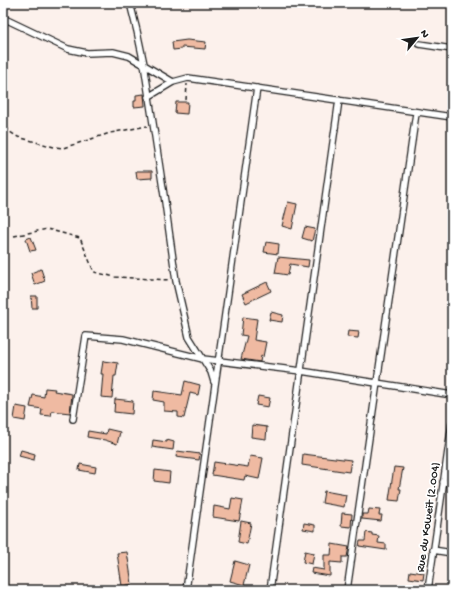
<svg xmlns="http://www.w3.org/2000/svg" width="455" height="593" viewBox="0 0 455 593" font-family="'Gochi Hand',sans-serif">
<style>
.building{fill:#efbaa2;stroke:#1c1c1c}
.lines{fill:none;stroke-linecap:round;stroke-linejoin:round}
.street-casing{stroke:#1c1c1c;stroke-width:8}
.path{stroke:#1c1c1c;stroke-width:1.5;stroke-dasharray:4 3;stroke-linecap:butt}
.street{stroke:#fff;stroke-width:5.5}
.labels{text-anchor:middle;stroke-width:3.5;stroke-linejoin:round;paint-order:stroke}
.street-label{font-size:12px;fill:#1c1c1c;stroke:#fff}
</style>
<rect width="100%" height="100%" fill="#fcf1ec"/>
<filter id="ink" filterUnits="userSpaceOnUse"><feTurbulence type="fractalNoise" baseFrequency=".025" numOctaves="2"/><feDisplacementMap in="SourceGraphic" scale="8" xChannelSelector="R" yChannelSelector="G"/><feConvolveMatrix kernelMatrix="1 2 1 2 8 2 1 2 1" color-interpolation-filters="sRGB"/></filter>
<g filter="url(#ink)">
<path class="building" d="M187,40L206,42L205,49L182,47V49L173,50L172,42Z
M144,94L145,106L134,107V101H136V95Z
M176,102H188L187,114L175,113Z
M136,171H152V178L137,179Z
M288,202L297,204L292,229L282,226Z
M305,227L315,229L312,241L302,238Z
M31,237L36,250L30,251L26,239Z
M266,242L279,244L278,254L264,252Z
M278,257L309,260L308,267L290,264L288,275L275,273Z
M41,269L45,281L35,285L31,273Z
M267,282L271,291L246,303L242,294Z
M31,296H37V308H32Z
M271,312L283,315L282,322L269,320Z
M243,317L257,319L254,340L266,342L263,357L261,356L260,362L241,359L247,336L241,335Z
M348,331L359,332L358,338L347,337Z
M103,361L118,363L116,376H114L112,398L101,397L103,374H101Z
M185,381L200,385L198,395L190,393L184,418L178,417V412L164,411V402L153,400L154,391L182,395Z
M45,388L55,389L54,391L72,394L70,413L52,411L51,416L41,415L42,409L30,407L33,395L44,397Z
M258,396L270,398L268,407L256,405Z
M115,399L133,401L132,414L114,412Z
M16,406L27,408L25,421L14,419Z
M252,425L267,427L266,439L251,437Z
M107,429L120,432L117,444L105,440L87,437L88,431L106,434Z
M153,440L167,442V440L174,442L173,450L152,447Z
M21,450L35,454L34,460L19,456Z
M177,451L200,454L199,460L176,457Z
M303,454L351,460L349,472L302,465Z
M250,456L263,458L259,479L245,476L244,480L212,475L214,462L248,467Z
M80,464L96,467L95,473L79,470Z
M394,467L403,468L399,489H401L399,501L389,500Z
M155,470L170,472L169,483L154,481Z
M324,491L346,495L344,507L322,503Z
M232,498L243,500L239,521L213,517L214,506L230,509Z
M369,509L380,510L379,515H382L381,521L362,519V514H368Z
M342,513L352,514L351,527L341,526Z
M241,521L251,523L247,544L238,542Z
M304,523L315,525V531L303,529Z
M366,532L372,533V535L379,536L378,543L386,544V550L359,546L360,541H365Z
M332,544L349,547L347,557H342V563L330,562V576L311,573L312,568L324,570V555H331Z
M305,551L314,553L312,564L303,562Z
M127,552L132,584L122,586L117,553Z
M235,561L249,565L244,585L230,581Z
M410,571L424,573L423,580L409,578Z"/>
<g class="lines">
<defs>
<path id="street" d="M130,3L137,31L144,64L165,202L176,281L189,337L211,372L214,382
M3,18L68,49L87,53L113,52L129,56L173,82
M419,44L452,49
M148,97L173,82L188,78L452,117
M73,419L86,336L123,339L203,359L301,371L452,395
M443,482L452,483
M433,550L452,553
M186,590L257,88
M270,590L339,100
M347,590L416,113
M428,590L452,423"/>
</defs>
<use href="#street" class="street-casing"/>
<path class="path" d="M186,100L187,84
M3,121L5,126L10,132L18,137L54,147L63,148L110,133L147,126
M14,236L47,229L80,238L94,272L115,277L170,280"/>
<use href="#street" class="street"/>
</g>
</g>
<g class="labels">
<g class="street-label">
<text transform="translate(427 517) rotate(-82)" y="4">Rue du Koweït (2.004)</text>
</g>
</g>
<rect width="455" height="593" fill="none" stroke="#fff" stroke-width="16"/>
<rect x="8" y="8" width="439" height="577" fill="none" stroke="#1c1c1c" stroke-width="1.5" filter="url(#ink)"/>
<g transform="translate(417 38) rotate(61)" stroke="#ffffff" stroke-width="3" paint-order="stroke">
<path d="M0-3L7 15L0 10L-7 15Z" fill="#1c1c1c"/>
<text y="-6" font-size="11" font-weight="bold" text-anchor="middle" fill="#1c1c1c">N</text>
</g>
</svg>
